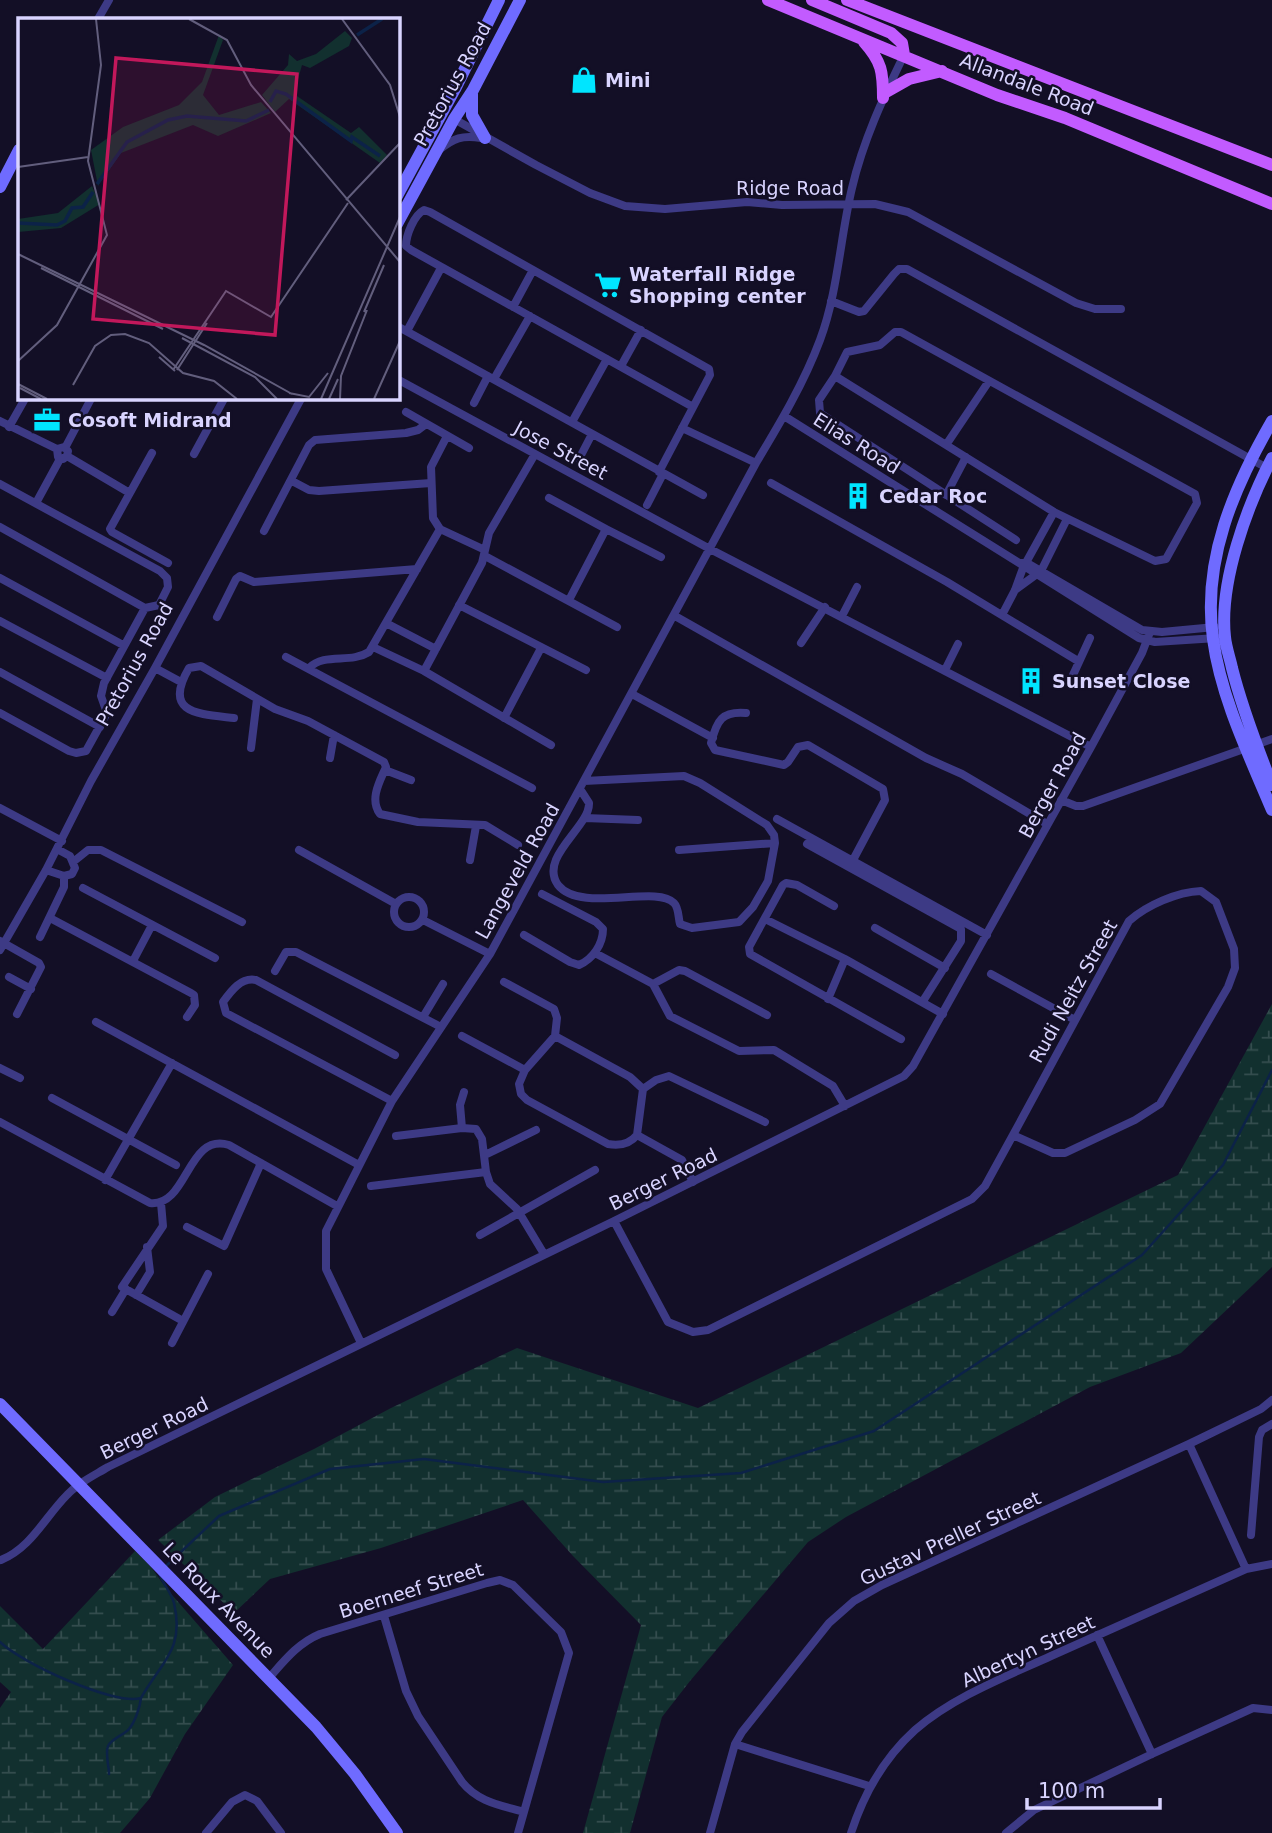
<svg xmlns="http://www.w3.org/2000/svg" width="1272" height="1833" viewBox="0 0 1272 1833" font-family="'DejaVu Sans',sans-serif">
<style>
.wetland{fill:url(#wetland-marsh)}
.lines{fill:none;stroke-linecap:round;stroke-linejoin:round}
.stream{stroke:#0c2248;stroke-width:2.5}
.street{stroke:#3d3a85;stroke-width:8}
.secondary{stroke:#6f6bff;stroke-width:12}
.primary{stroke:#c25bff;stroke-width:12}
.labels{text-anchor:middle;stroke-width:5;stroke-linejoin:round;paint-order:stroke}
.poi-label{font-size:19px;font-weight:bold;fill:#d9d4ff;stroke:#130f26;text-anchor:start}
.street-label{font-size:19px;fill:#d9d4ff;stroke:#130f26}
.inset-river{fill:none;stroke:#0c2248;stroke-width:3.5}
.inset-road{fill:none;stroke:#625e7d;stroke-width:2}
.view{fill:#c2185b;fill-opacity:0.15;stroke:#c2185b;stroke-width:3.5}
.inset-edge{fill:none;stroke:#d9d4ff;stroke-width:3.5}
</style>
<defs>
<pattern id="wetland-marsh" width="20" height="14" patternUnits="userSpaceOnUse" patternTransform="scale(1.75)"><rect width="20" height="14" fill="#12302f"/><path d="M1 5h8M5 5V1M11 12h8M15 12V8" fill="none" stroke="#344d4e"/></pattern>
</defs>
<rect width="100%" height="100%" fill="#130f26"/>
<path class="wetland" d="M1272,1004V1267L1181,1353L1090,1387L846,1517L808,1542L690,1681L662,1717L630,1833H583L641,1625L573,1556L523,1500L381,1548L270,1579L234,1613L158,1540L215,1497L314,1449L391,1408L517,1348L698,1408L1178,1175Z
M135,1551L151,1567L166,1588L233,1665L185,1734L150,1798L120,1833H0V1708L11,1692L0,1682V1606L43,1649Z"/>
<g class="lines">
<path class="stream" d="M166,1566L219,1516L330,1469L424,1459L603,1482L741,1473L874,1431L1142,1255L1223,1165L1272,1070
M0,1642C20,1662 114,1706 141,1698C161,1662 185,1650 174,1603C171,1592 163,1584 159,1573
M109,1774C109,1766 105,1753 108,1746C112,1738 124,1735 129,1729C135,1722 140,1707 141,1698"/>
<path class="street" d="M98,19L109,0
M454,119L536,165L590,193L625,206L665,209L747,202L782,205L875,204L908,212L1076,303L1095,309H1121
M439,150C454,138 462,135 481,138
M831,301L859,312L864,311L894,274L899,269H907L1267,468
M513,307L533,270
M397,326L703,495
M407,331L441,268
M895,332H901L1195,494L1197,503L1166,559L1155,561L1054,512L835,376L847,352L880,345Z
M621,366L641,330
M835,376L819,400L820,413L1016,540
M397,379L710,549L1091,747
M494,379L530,316
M474,403L488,376
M406,412L469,448
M784,416L1139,638L1155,642L1217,638
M0,421L57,449L64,447L68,451L67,456L63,459L58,457L57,449
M572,422L607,359
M9,427L26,397
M682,428L756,463
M447,436L431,467L433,518L440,529L485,550
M946,445L989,381
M65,448L92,397
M152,453L110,529L112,532L168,563
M194,454L225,397
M67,456L128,492
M579,459L592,434
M659,472L710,375L709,369L430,212L424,210C414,215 406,235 406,246L411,250L693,407
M292,481L309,490L319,491L431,483
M771,483L947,582L1078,661
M0,484L160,571L167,578L168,587L159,605L145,608L0,527
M946,495L966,457
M549,498L606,529
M36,503L60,459
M647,505L663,474
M264,531L309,445L315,440L406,433L418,430L426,424
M485,556L617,627
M1020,563H1027L1142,630L1162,632L1215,627
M0,578L123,645
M1015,590L1041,571L1067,519
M569,600L606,529L661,557
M459,605L586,670
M1002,615L1015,590L1023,568L1054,512
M675,616L926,758L962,774L1047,824
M842,616L857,587
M217,617L236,579L240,576L254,582L417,569
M0,621L107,678
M386,623L436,649
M801,643L825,607
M373,647L424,671L551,745
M286,657L532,788
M155,668L181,682
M309,668C325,652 350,664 369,652L440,529
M945,670L958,644
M424,671L482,563L489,533L535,454
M0,672L100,727
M1073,675L1090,638
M632,694L713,738
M0,713L69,751L76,753L86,751L107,713L101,696L104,683L145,608
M746,713C722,711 717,720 711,743L715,750L784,765L788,762L798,747L808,745L883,789L885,800L853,860
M234,718C199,714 162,714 189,668L201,666L275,709L308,721L384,762L386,767C380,781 369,799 380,814L418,822L485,825L518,845
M504,718L541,648
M251,748L257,699
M330,758L334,735
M385,770L411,780
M580,789L589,803C590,827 538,857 558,885C581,914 656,884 674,903C679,908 678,917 680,924L692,928L739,922L753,907L768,881L775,843L774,835L767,825L700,783L684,776L584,781
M1061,800L1076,806H1083L1272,739
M0,808L62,841
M585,818L638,820
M777,819L987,935
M807,844L961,929V941L923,1001
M299,850L396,904
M679,850L775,843
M470,860L476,826
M73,862L88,850H101L242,922
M46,870L64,876L72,874L75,868L70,856L57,849
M83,888L215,958
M1201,891L1216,902L1234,949L1235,968L1228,987L1160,1104L1135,1120L1065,1153H1053L1013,1135L1129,921C1147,905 1177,892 1201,891Z
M394 912a15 15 0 1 1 30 0a15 15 0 1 1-30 0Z
M834,906L797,885L786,883L783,885L749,947L750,954L901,1039
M50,918L191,993L194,995L195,1005L187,1017
M765,919L845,959L943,1014
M423,920L490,954
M875,928L945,968
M524,935L570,962L579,965C593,959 603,944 603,929L596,922L542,894
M40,937L64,887V876
M0,941L39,963L41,967L17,1014
M0,950L46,870L91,781L155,668L302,397
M595,953L653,984L670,1016L739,1051L774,1050L833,1086L845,1106
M133,961L152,925
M275,971L286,952H296L441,1027
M991,974L1075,1020
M9,977L31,989
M504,982L554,1009L557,1018L555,1036
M653,984L679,970L685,971L767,1015
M828,999L845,959
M423,1017L443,984
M96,1022L359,1165
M462,1036L525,1070
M0,1068L20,1078
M643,1089L630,1077L555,1036L525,1070L519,1084L521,1094L527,1100L608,1144C619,1146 629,1145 637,1135L643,1089L656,1080L669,1076L765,1122
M52,1098L176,1165
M392,1101L226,1013L223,1002C231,991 241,977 256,980L395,1055
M0,1122L150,1203C188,1207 187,1132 229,1145L337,1206
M462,1128L460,1105L464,1092
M637,1135L682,1160L693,1182
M396,1136L462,1128L476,1129L482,1139L486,1172L490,1184L517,1209L544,1254
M485,1155L536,1130
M105,1180L172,1063
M371,1186L486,1172
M161,1203L163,1226L122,1287L183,1321
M614,1221L668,1322L693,1332L708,1330L972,1199L985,1186L1013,1135
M187,1227L224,1246L261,1163
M480,1235L595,1170
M136,1295L150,1272L147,1247
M112,1312L126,1289
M172,1343L208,1274
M361,1343L326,1269V1231L392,1101L490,954L756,463C780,423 804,383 820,340C838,292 840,238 852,188C863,141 883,98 904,55
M1189,1444L1246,1569
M1251,1535L1259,1437L1262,1430L1272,1424
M1,1560C31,1548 45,1517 67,1495C78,1483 93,1476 108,1467L614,1221L904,1076L913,1066L1091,747L1142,653L1150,632
M384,1616L406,1691L418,1716L462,1782C478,1802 500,1805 524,1812
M1097,1635L1152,1754
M269,1678C284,1661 298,1643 320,1634L487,1583L500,1580L513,1585L561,1632L569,1653L518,1833
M735,1744L869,1786
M206,1833L232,1802L245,1795L257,1801L281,1833
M710,1833L735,1744L742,1732L829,1623L854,1601L882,1585L1189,1444L1261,1409L1272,1400
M851,1833C864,1793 884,1758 915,1730C953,1697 1005,1677 1051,1656C1116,1627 1181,1598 1246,1569L1272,1564
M1006,1833L1034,1810L1152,1754L1253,1708L1272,1710"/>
<path class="secondary" d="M472,94V115L485,138
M0,187L19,150
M397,196L455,89L499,0
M397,224L454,119L473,90L520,0
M1272,421C1234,487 1202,560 1213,639C1221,698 1249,755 1272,810
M1272,458C1247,506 1219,582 1225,637C1226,648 1230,658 1232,668C1242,708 1257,747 1272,785
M0,1404L316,1727L355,1774L397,1833"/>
<path class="primary" d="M768,0L997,95L1065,118L1272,204
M812,0L891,33L902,43L904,55
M847,0L1272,165
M864,42C882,62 883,72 883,98
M886,92L909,79L942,71"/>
</g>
<defs>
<symbol id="shop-bare" viewBox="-9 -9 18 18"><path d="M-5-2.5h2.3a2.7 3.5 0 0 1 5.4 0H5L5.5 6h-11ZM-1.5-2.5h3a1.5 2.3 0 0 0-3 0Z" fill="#00e5ff" stroke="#130f26" stroke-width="2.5" paint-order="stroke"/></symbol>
<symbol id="supermarket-bare" viewBox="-9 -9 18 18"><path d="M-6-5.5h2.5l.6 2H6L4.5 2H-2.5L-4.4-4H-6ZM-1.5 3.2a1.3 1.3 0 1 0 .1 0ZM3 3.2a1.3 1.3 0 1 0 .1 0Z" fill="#00e5ff" stroke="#130f26" stroke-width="2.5" paint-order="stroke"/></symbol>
<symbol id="office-bare" viewBox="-9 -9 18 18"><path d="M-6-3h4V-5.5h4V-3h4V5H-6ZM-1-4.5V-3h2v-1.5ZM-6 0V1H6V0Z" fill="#00e5ff" stroke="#130f26" stroke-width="2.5" paint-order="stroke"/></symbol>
<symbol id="building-bare" viewBox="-9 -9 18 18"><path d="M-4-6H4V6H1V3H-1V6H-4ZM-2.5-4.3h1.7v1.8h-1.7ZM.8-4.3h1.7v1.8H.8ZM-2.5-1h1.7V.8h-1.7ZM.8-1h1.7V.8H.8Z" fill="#00e5ff" stroke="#130f26" stroke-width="2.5" paint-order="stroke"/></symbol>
</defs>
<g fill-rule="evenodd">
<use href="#shop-bare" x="565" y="61" width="38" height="38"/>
<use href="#supermarket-bare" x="589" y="266" width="38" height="38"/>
<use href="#office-bare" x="28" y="401" width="38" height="38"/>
<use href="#building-bare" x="839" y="477" width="38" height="38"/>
<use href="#building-bare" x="1012" y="662" width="38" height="38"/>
</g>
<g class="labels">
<g class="poi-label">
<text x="605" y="87">Mini</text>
<text x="629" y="281">Waterfall Ridge<tspan x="629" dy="22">Shopping center</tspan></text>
<text x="68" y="427">Cosoft Midrand</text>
<text x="879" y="503">Cedar Roc</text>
<text x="1052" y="688">Sunset Close</text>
</g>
<g class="street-label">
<text transform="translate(452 84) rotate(-61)" y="7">Pretorius Road</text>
<text transform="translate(1027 84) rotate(21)" y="7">Allandale Road</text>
<text x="790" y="195">Ridge Road</text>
<text transform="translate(857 443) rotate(32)" y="7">Elias Road</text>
<text transform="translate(561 450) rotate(28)" y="7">Jose Street</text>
<text transform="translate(134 664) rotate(-61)" y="7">Pretorius Road</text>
<text transform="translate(1052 785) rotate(-61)" y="7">Berger Road</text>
<text transform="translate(517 871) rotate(-61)" y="7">Langeveld Road</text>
<text transform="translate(1073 991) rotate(-61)" y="7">Rudi Neitz Street</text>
<text transform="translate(663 1179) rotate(-26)" y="7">Berger Road</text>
<text transform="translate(154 1428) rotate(-26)" y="7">Berger Road</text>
<text transform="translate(950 1538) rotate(-25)" y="7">Gustav Preller Street</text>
<text transform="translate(411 1590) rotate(-17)" y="7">Boerneef Street</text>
<text transform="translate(219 1600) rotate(46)" y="7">Le Roux Avenue</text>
<text transform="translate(1028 1651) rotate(-25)" y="7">Albertyn Street</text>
</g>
</g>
<g transform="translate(18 18)">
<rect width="382" height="382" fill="#130f26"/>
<path d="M327,13L334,20L331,28L292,50L284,47L276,76L333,115L341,109L369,137L362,145L271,81L257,94L244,77L270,47L271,36L279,43L298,36ZM201,17L205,22L185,77L201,97L243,84L253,95L200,118L175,107L103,135L80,168L73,132L105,109L161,87L184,64ZM74,168L82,186L43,210L0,214V201L40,195Z" fill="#12302f"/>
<path class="inset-river" d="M339,17L364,1M252,84L258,73L268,76L333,123L334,119L362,138M79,166L109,124L150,102L169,98L228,103L251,92M0,205L39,207L47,203L54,190L65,189L75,174"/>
<path class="inset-road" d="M171,1L209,22L233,67L382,244M324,1L372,67L382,99M0,149L70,139M328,182L382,125M0,236L186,327L274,376M23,250L145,311M346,294L366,247M164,320L237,359L259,381M141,339L157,353M0,343L39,307L89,217L70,143L83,47L78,1M155,352L208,273L253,299L330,185M159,352L189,305M0,366L29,381M55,367L77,328L93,317L107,316L131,325L165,355L196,363L219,381M2,370L23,381M271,375L291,379L310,355M303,381L382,199M311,381L320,361M322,381L323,358L349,292M356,381L382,323"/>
<path class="view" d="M98,40L279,56L257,317L75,301Z"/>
<rect width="382" height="382" class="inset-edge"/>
</g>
<path d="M1027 1798v10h133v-10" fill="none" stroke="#d9d4ff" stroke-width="3.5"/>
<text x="1038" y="1798" font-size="21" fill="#d9d4ff" stroke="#130f26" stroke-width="5" paint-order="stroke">100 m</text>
</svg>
